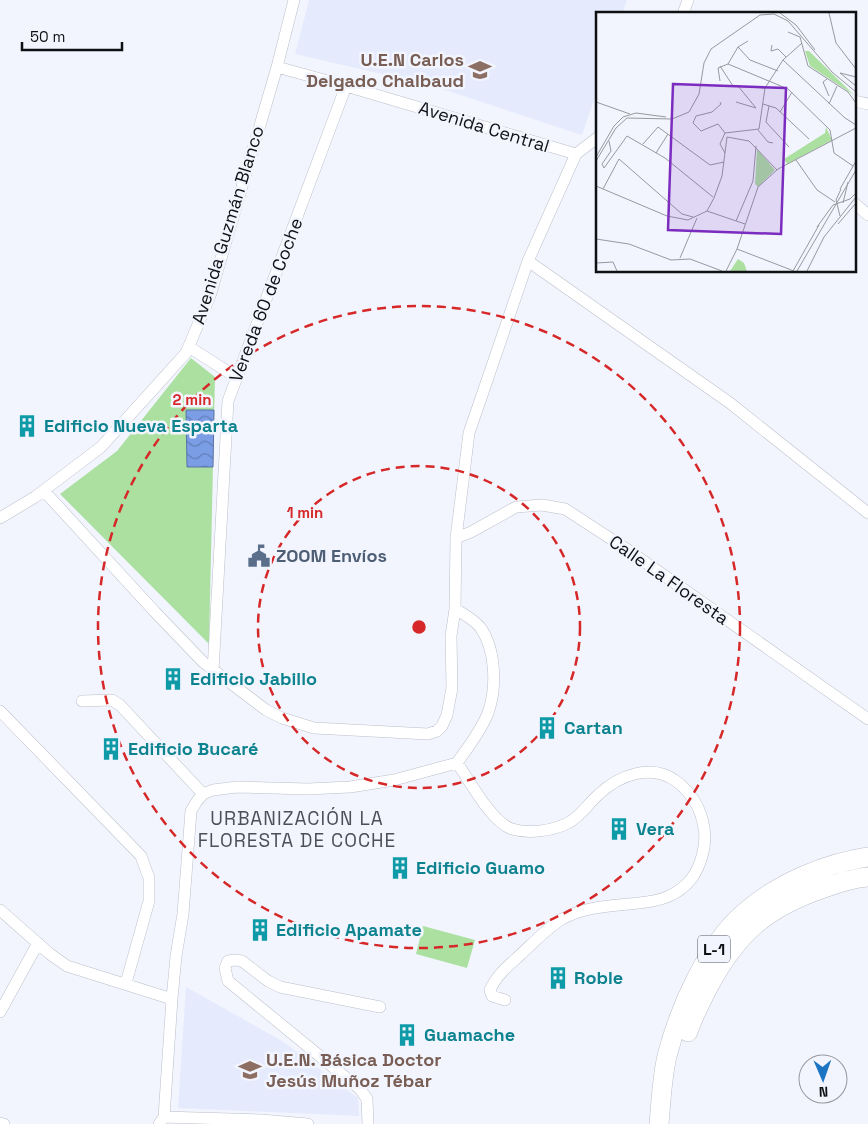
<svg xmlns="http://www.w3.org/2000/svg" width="868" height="1124" viewBox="0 0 868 1124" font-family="'Space Grotesk',sans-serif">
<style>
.built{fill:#e5ebfd}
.green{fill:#ace0a1}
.water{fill:url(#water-waves);stroke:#5a73a6}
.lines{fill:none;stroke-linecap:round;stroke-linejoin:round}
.minor-casing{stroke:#bbbfc9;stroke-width:12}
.primary-casing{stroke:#bbbfc9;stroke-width:20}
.minor{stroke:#fff;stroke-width:11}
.primary{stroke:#fff;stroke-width:19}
.ring{fill:none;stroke:#d62828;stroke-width:2.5;stroke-dasharray:9 6}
.labels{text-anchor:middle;stroke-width:5;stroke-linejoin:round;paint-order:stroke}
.shield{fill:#f2f5fe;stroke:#53555a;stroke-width:1}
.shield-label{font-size:16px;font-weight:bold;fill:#0f1013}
.education-label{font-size:18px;font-weight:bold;fill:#785e54;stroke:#f2f5fe;text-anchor:end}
.street-label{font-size:18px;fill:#0f1013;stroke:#f2f5fe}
.culture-label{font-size:18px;font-weight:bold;fill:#0d838f;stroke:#f2f5fe;text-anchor:start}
.service-label{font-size:18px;font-weight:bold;fill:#4e5e75;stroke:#f2f5fe;text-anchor:start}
.neighbourhood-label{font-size:19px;letter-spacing:1px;fill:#4c4f57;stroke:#f2f5fe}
.inset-road{fill:none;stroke:#9799a0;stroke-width:1}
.view{fill:#7b2cbf;fill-opacity:0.15;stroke:#7b2cbf;stroke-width:2.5}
.inset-edge{fill:none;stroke:#0f1013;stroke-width:2.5}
.centre{fill:#d62828;stroke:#f2f5fe;stroke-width:2.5}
.ring-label{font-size:15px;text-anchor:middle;font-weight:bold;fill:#d62828;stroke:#f2f5fe;stroke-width:5;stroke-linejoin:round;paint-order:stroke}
</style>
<defs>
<pattern id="water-waves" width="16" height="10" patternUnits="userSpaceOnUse" patternTransform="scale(1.25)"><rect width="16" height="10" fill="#7a9de5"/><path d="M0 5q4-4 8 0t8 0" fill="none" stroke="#627fb8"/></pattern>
</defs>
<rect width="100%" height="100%" fill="#f2f5fe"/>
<path class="built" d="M309,0H627L622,14H597V91L582,135L433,86L295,54Z
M186,987L282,1041L358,1098L359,1116L178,1108Z"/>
<path class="green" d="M191,358L215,377L209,644L60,494L117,451Z
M423,926L475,940L467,968L416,954Z"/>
<path class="water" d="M186,410H214L213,467H187Z"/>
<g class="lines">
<defs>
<path id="minor" d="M683,14L688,0
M277,67L346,86L576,154
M854,101L868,104
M854,203L868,215
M528,261L730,403L868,513
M189,347L236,377
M44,491L155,612L203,662L266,710L282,718L314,728L428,734L437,731L442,726L447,715L452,688L451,636L455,609L456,538L469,433L528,261L576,154L597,138
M0,518L35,497L101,447L186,353L210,296L277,67L294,0
M456,538L471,532L516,507L542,505L565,509L625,548L868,719
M213,671L228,401L346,86
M82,701L112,700L120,705L203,794
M0,711L141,856L149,878V901L126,983
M457,763C470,781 492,823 512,829C529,834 552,831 568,823C580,817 588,804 598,795C619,775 651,763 676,781C692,793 701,808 704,828C707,845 701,865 692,878C678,896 660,901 639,903C613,906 585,906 562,919C546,929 532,944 519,956C508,966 496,976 490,990L492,996L505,1000
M0,910L50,954L67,966L172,999
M0,1012L38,943
M164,1117L261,1120L308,1124
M0,1123L4,1124
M159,1124L164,1117L172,999L176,956L183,914L191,811L197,801L203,794L213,790L237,787L308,789L350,787L394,780L457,763C468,747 481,731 488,713C497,688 496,649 480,627C473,619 464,614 455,609
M368,1124L367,1099L360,1089L228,981L225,968L228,961L235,960L242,961L268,981L280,987L380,1007"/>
<path id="primary" d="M688,1032C693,1016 702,999 710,984C738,932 768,907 824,888C838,883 853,878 868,877
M659,1124C661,1102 662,1077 667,1056C679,1009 707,945 744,913C778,883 824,864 868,857"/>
</defs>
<use href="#minor" class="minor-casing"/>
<use href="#primary" class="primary-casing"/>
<use href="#minor" class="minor"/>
<use href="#primary" class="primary"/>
</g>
<g class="ring">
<circle cx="419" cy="627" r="161"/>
<circle cx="419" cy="627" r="321"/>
</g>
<defs>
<symbol id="school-bare" viewBox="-9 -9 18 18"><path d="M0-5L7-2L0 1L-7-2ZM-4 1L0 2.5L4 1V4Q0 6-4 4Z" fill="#8d6e63" stroke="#f2f5fe" stroke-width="2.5" paint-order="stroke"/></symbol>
<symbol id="building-bare" viewBox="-9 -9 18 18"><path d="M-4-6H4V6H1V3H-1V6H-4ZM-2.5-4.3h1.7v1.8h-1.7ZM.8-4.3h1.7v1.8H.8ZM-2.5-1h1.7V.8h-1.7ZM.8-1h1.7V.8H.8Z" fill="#0f9aa8" stroke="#f2f5fe" stroke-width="2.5" paint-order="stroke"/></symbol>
<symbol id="civic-bare" viewBox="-9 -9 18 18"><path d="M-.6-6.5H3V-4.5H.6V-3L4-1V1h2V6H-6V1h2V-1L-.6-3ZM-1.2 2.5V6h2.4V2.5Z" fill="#5c6f8a" stroke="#f2f5fe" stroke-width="2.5" paint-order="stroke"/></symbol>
</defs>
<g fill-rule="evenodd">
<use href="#school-bare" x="464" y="54" width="32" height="32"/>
<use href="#building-bare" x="11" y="410" width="32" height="32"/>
<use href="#civic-bare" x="243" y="540" width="32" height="32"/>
<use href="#building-bare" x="157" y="663" width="32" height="32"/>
<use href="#building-bare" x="531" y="712" width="32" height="32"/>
<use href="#building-bare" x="95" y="733" width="32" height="32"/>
<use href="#building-bare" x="603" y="813" width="32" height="32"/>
<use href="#building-bare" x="384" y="852" width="32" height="32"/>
<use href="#building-bare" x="244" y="914" width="32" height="32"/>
<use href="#building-bare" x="542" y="962" width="32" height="32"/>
<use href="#building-bare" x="391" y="1019" width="32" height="32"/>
<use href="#school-bare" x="234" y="1054" width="32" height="32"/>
</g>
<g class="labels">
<rect class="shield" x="698" y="935.5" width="32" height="27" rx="4"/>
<g class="shield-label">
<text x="714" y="955">L-1</text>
</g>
<g class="education-label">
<text x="464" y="66">U.E.N Carlos<tspan x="464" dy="21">Delgado Chalbaud</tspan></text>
<text x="266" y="1066" text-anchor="start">U.E.N. Básica Doctor<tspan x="266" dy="21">Jesús Muñoz Tébar</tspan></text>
</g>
<g class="street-label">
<text transform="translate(484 127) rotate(17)" y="6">Avenida Central</text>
<text transform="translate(228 225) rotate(-73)" y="6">Avenida Guzmán Blanco</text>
<text transform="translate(266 300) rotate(-69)" y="6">Vereda 60 de Coche</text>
<text transform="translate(669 580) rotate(35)" y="6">Calle La Floresta</text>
</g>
<g class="culture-label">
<text x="44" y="432">Edificio Nueva Esparta</text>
<text x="190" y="685">Edificio Jabillo</text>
<text x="564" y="734">Cartan</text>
<text x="128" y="755">Edificio Bucaré</text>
<text x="636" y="835">Vera</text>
<text x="416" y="874">Edificio Guamo</text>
<text x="276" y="936">Edificio Apamate</text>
<text x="574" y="984">Roble</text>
<text x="424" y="1041">Guamache</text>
</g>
<g class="service-label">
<text x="276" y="562">ZOOM Envíos</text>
</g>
<g class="neighbourhood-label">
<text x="297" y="825">URBANIZACIÓN LA<tspan x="297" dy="22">FLORESTA DE COCHE</tspan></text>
</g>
</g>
<g transform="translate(596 12)">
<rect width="260" height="260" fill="#f2f5fe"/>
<path d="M161,137L179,158L162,175L159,172ZM142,247L148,251L151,259H134Z" fill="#ace0a1"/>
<path d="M209,39H213L258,83L214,54ZM230,115L236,128L191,152L188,147L229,121Z" fill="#ace0a1"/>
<path class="inset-road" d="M184,1L200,13L219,38M233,1L240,31L260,57M192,20L204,25L212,54L252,80L260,91M176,33L175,39L182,37L190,45M142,35L154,48L182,59M187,48L249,106L260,113M132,52L142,35L152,29M124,54L137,74L169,76M260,65L244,61L260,74M231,67L227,70L233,84M124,69L122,56L132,52L192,77L234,118L238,141L257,154M0,90L34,102M124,90L125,92L116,100L100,104L97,111L105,119L122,112L129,121M140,90L160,96L142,74M167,92L180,96L213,127M233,92L241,74M173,94L170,110L193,135M184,100L196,80M162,118L172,130L177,131M13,129L15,139L6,152L8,156L31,124L69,146L117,185M47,132L62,115L114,153L128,150M60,141L72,122M129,141L124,132L129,121L163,117L169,76L187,48L206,31M0,145L18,114L27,105L40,101L70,105M200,148L221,178L239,190M0,149L20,116L31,106L76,107L93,100L103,82L108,51L115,37L164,3L178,2L192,9L236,60L260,80M0,174L71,204L92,208L111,199L118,186L126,164L131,125L153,129L181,158M7,177L23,147L86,202L97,205M244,177L260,149M247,191L252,170M111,199L149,212M244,204L240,188L245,177M140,209L157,169L160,134M242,212L260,191M221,215L237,193L254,187L260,181M0,227L33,232L75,248L94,247L126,259M141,237L198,259M84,246L101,206M0,251L17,250L21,259M130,259L141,237L162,175L182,157L260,116M197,259L223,213M201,259L260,158M211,259L228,225L260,185"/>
<path class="view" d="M77,72L190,76L185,222L72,218Z"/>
<rect width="260" height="260" class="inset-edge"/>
</g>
<circle cx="419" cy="627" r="8" class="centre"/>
<g class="ring-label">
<text x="192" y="405">2 min</text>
<text x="305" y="518">1 min</text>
</g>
<g transform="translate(823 1079) rotate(178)"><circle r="24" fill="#f2f5fe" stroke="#9799a0"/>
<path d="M0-4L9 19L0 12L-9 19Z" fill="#1c75c3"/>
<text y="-8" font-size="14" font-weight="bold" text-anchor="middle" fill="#0f1013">N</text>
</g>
<path d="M22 42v8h100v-8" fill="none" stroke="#0f1013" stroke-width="2.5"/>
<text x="30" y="42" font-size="15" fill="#0f1013" stroke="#f2f5fe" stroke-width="4" paint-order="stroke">50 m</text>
</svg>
